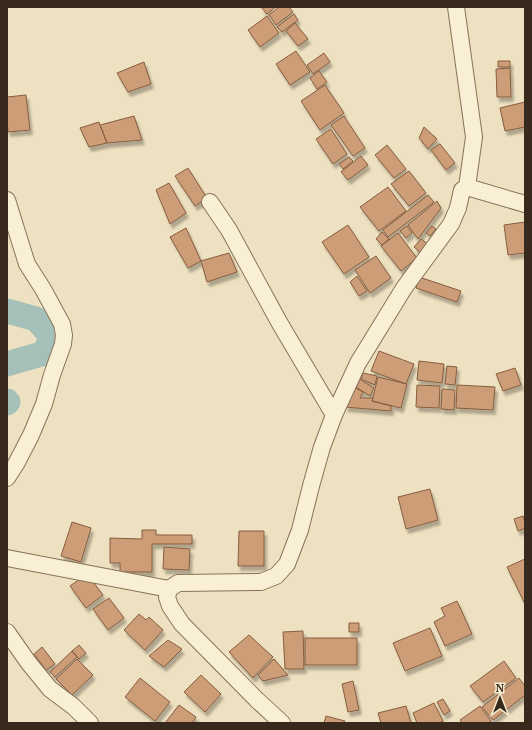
<svg xmlns="http://www.w3.org/2000/svg" width="532" height="730" viewBox="0 0 532 730" font-family="'PT Serif',serif">
<style>
.lines{fill:none;stroke-linecap:round;stroke-linejoin:round}
.river{stroke:#a4c0b8;stroke-width:25}
.building{fill:#cc9d77;stroke:#865d3f;filter:url(#shadow)}
.street-casing{stroke:#877359;stroke-width:18}
.street{stroke:#f8efd4;stroke-width:16}
</style>
<defs>
<filter id="shadow"><feDropShadow dx="2.5" dy="4.5" stdDeviation="1" flood-color="#0004"/></filter>
</defs>
<rect width="100%" height="100%" fill="#eee1c1"/>
<g class="lines">
<path class="river" d="M7,311L36,319L51,336L45,353L17,361L7,364
M7,401L8,402L7,403"/>
</g>
<path class="building" d="M261,7H276L267,14Z
M279,7H289L293,12L276,25L269,15Z
M294,14L298,20L282,32L277,27Z
M267,16L279,33L260,47L248,30Z
M295,23L308,39L298,46L286,31Z
M296,51L310,72L290,85L276,64Z
M324,53L330,62L313,74L307,65Z
M498,61H510V67H498Z
M144,62L151,84L128,92L117,73Z
M510,68L511,97H497L496,69Z
M319,71L327,82L317,89L310,78Z
M325,85L344,113L320,130L301,101Z
M26,95L30,130L8,132L7,121V97Z
M525,102V127L505,131L500,108Z
M134,116L142,140L107,143L100,125Z
M344,116L365,148L353,156L331,125Z
M99,122L107,143L89,147L80,128Z
M424,127L437,139L428,149L419,138Z
M331,129L347,154L333,164L316,139Z
M440,144L455,163L446,170L431,150Z
M387,145L406,169L394,178L375,155Z
M361,156L368,165L348,180L341,172Z
M349,157L353,161L343,169L339,164Z
M188,168L207,198L195,206L175,176Z
M409,171L426,193L409,206L391,184Z
M169,183L186,213L170,224L156,190Z
M388,187L406,211L379,231L360,207Z
M428,195L434,202L388,237L383,230Z
M437,201L441,208L418,239L408,225Z
M525,222V253L508,255L504,225Z
M348,225L369,257L344,274L322,242Z
M407,226L412,233L406,238L400,231Z
M432,226L436,229L430,236L426,233Z
M186,228L201,261L188,268L170,237Z
M382,232L389,239L382,245L376,239Z
M398,233L417,258L401,271L381,246Z
M421,239L428,244L421,253L414,247Z
M229,253L237,272L207,282L201,261Z
M376,256L391,278L370,293L355,270Z
M357,276L367,291L359,296L350,282Z
M419,277L461,291L457,302L416,288Z
M379,351L414,364L406,384L371,371Z
M419,361L444,364L442,383L417,380Z
M447,366L457,367L455,385L445,384Z
M515,368L521,385L503,391L496,374Z
M363,373L377,376L375,385L361,379Z
M378,377L407,384L401,408L372,401Z
M358,378L374,388L370,396L354,386Z
M417,385L440,386L439,408L416,407Z
M457,385L495,387L493,410L456,408Z
M354,387L363,392L360,398H373L372,401L391,406V411L345,407Z
M442,389L455,390L454,410L441,409Z
M430,489L438,520L406,529L398,497Z
M523,516L525,522V528L518,531L514,519Z
M72,522L91,528L81,562L61,556Z
M142,530H156V535H192V544H152V572H120V563H110V538L142,539Z
M239,531H264V566H238Z
M164,547L190,549L189,570L163,569Z
M525,559V604L507,567Z
M87,574L103,595L86,608L70,586Z
M109,598L124,618L108,630L93,609Z
M457,601L472,634L445,646L434,622L445,616L441,608Z
M139,614L146,620L149,617L163,630L145,650L124,630Z
M349,623H359V632H349Z
M430,628L442,656L405,671L393,643Z
M303,631L304,669H285L283,632Z
M249,635L273,657L253,678L229,652Z
M305,638H357V665H305Z
M168,640L182,649L164,667L149,656Z
M79,645L86,653L79,659L72,651Z
M42,647L55,664L46,670L34,654Z
M72,651L77,657L55,677L50,672Z
M77,659L93,675L72,695L56,679Z
M274,659L288,675L263,681L258,675Z
M504,661L516,678L483,702L470,686Z
M201,675L221,694L205,712L184,692Z
M140,678L170,702L155,721L125,697Z
M519,678L525,686V695L493,720L482,707Z
M353,681L359,710L348,712L342,684Z
M443,699L450,711L444,715L437,702Z
M434,703L443,721L439,723H417L413,713Z
M179,705L196,717L192,723H165Z
M406,706L411,723H381L378,713Z
M480,706L491,721L488,723H462L460,720Z
M326,716L345,721L344,723H324Z"/>
<g class="lines">
<defs>
<path id="street" d="M456,7L474,137L467,187
M7,200L27,264L43,289L62,324L64,335L63,344L52,375L44,404L31,435L16,464L7,478
M210,202L229,230L279,322L334,415
M7,558L169,589
M7,632L28,662L50,689L74,707L90,723
M282,723L257,700L182,624L170,606L167,597L169,589L178,583L261,582L276,576L287,564L300,530L311,486L322,447L334,415L358,363L404,288L451,224L458,208L462,190L467,187L525,204"/>
</defs>
<use href="#street" class="street-casing"/>
<use href="#street" class="street"/>
</g>
<rect width="532" height="730" fill="none" stroke="#372a1d" stroke-width="16"/>
<g transform="translate(500 698)" stroke="#f5ecd0" stroke-width="3" paint-order="stroke">
<path d="M0-3L7 15L0 10L-7 15Z" fill="#372a1d"/>
<text y="-6" font-size="11" font-weight="bold" text-anchor="middle" fill="#372a1d">N</text>
</g>
</svg>
